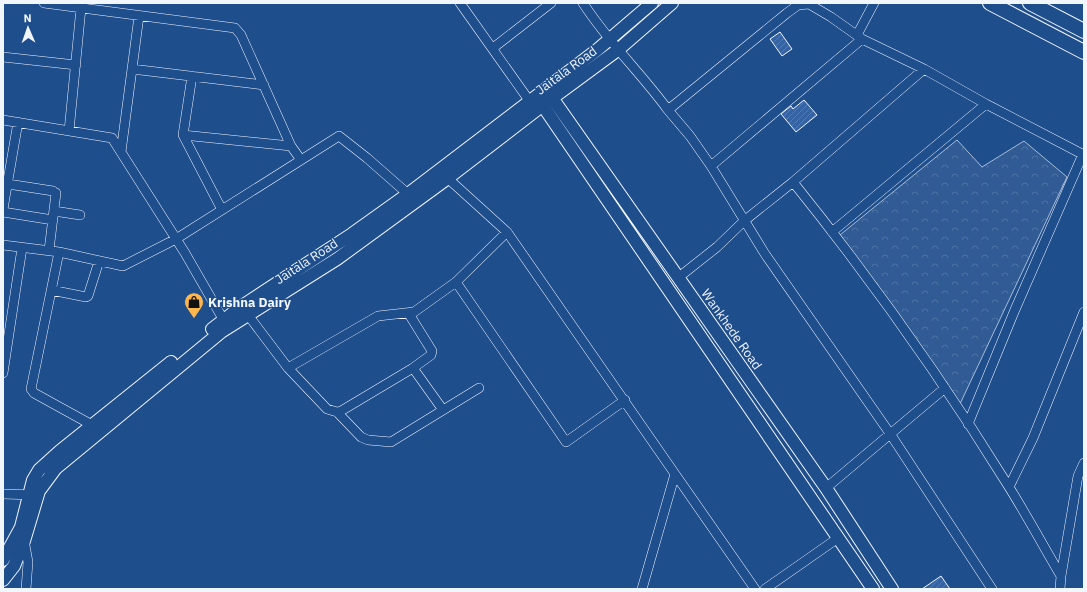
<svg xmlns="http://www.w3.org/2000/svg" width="1087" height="592" viewBox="0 0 1087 592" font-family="'IBM Plex Sans',sans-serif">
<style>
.park{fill:url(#park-crowns);stroke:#a8bbd7}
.building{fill:url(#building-hatch);stroke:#f2f6ff}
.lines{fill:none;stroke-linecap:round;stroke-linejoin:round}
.street-casing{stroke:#f2f6ff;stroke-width:10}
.secondary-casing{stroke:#f2f6ff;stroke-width:14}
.primary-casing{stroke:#f2f6ff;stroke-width:16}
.street{stroke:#1f4e8c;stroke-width:9}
.secondary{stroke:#1f4e8c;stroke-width:12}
.primary{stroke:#1f4e8c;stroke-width:14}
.labels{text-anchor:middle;stroke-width:3;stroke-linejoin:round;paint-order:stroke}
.street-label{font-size:13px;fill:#f2f6ff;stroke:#1f4e8c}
.poi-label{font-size:13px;font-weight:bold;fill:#f2f6ff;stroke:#1f4e8c;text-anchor:start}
</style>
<defs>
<pattern id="park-crowns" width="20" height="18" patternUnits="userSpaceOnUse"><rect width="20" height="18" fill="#305b95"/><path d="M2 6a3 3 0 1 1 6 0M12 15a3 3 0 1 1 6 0" fill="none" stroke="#4e73a5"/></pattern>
<pattern id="building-hatch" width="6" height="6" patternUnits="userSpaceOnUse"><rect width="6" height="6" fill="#3563a3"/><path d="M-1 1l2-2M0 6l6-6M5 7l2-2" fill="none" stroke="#537ab1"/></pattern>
</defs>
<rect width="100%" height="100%" fill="#1f4e8c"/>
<path class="park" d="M957,140L982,167L1024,141L1067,177L959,406L840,235Z"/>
<path class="building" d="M780,32L792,49L782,56L770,39Z
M804,100L817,115L796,132L781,114L791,106L793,109Z
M941,576L950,589H922Z"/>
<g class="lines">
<defs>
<path id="street" d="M44,3L235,28L241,35L291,146L301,160
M460,3L533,106
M583,3C608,42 641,73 668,110
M857,35L874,3
M493,48L551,3
M3,57L76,65
M132,69L264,85
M924,69L793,182C871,279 944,382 1009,487C1027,516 1044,547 1061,576L1060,589
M192,76L183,135L291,146
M3,120L112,138L185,253L227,326
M69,131L81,8
M183,135L222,210
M121,152L139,16
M711,166L862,39
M443,174L507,232L675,474
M8,184L53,191
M3,209L18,122
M54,211L80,215
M3,212L53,220
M507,232L456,282L566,442L625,400
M832,232L986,104
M3,245L59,252L31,389L34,393L92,425
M49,250L56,193
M59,252L123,266L176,239L339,136L367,158L408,194
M679,277L717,247L744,221L793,182
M51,290L86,297L88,296L99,261
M245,311L288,368L327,409L337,412L341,411L413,368L443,410
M409,314L432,351L431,355L413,368
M288,368L378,316L414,312L456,282
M3,373L22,248
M337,412L361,437L368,440L391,442L479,388
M968,424L1014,312L1083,154
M1009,487L1033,438L1084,312
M826,488L945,388
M3,494L36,495
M24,540L28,562L26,589
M1061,576L1078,476L1084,463
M642,589L675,474L755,589
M765,589L838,538
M992,589L891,435L765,254L711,166L690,136L668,110L787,13L798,5L809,4L831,17L862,39L924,69L986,104L1084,155"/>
<path id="secondary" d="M548,92L826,488L892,589
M539,100L873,589
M212,329L242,306L352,234L408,194L597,50L652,3
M3,560L21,527L33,480L39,470L60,451L171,362
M3,580L14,566L24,541L39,491L56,468L221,332L337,259L448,178L543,105L619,49L672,3"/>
<path id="primary" d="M990,3L1084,52
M1030,3L1084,31"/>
</defs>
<use href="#street" class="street-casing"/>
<use href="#secondary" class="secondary-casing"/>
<use href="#primary" class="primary-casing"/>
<use href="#street" class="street"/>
<use href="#secondary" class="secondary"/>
<use href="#primary" class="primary"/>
</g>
<defs>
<symbol id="shop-pin" viewBox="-11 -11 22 30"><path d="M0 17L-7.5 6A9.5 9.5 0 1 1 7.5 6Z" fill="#ffb74d" stroke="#1f4e8c"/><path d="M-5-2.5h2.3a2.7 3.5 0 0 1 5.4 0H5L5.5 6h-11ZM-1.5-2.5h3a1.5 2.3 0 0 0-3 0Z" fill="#111"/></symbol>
</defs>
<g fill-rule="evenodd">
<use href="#shop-pin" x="183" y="291" width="22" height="30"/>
</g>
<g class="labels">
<g class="street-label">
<text transform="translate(566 70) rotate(-36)" y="5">Jaitala Road</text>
<text transform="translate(306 261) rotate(-33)" y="5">Jaitala Road</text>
<text transform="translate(732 329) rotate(55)" y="5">Wankhede Road</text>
</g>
<g class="poi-label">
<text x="208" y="307">Krishna Dairy</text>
</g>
</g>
<rect width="1087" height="592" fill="none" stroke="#f2f6ff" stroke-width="8"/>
<g transform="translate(28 28) rotate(358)" stroke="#1f4e8c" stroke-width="3" paint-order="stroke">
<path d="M0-3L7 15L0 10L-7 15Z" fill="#f2f6ff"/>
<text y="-6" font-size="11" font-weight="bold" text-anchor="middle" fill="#f2f6ff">N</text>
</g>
</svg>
